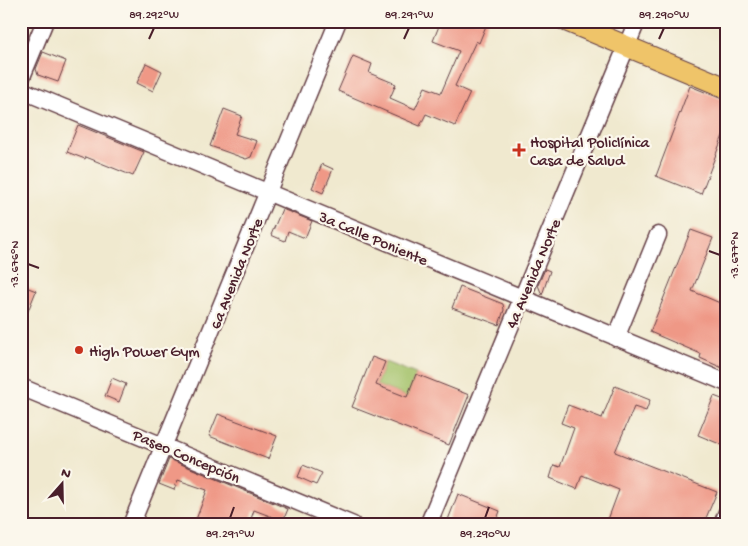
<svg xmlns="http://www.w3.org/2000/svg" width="748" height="546" viewBox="0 0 748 546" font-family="'Gochi Hand',sans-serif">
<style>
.green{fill:#a4c26a;stroke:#77704a}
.building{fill:#ef9886}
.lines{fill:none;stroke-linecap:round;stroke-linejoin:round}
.minor-casing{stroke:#633d44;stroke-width:19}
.major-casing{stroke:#633d44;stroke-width:22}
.minor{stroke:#fff;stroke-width:16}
.major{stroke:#efc469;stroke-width:20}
.ticks{fill:none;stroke:#4a1f2b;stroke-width:2}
.poi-dot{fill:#c8321e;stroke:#fbf7ec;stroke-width:2}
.labels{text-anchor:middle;stroke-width:4.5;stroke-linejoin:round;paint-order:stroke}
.poi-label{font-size:16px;fill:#4a1f2b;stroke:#fbf7ec;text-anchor:start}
.street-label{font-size:16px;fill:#4a1f2b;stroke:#fbf7ec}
.neatline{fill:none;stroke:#4a1f2b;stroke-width:2}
.ticks-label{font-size:12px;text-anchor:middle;fill:#4a1f2b}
</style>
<rect width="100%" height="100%" fill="#fbf7ec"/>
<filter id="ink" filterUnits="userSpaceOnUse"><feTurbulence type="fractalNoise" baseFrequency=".02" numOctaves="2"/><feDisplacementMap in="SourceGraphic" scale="10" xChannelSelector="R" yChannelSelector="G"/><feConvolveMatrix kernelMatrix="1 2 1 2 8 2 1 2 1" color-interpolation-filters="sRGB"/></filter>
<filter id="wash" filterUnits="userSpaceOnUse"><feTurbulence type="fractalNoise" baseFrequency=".0096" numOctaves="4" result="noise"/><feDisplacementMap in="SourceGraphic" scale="20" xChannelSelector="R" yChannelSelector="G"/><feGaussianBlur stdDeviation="1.12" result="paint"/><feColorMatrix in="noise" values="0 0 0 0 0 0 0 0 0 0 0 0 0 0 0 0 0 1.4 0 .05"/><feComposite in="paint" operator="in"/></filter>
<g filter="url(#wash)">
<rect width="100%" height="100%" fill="#f0e9cf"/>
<path class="green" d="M385,362L416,374L407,397L376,385Z"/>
<g id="blocks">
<path class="building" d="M441,21H488L479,43L476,41L455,86L470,93L455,126L426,114L420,126L338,91L353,56L372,64L369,73L396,84L390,98L415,109L425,87L441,93L459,51L433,41Z
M43,52L66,61L58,82L38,75L36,69Z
M146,63L162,71L153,91L137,83Z
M690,86L727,101V125L701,194L656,176Z
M224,109L242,116L235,134L257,141L251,157L246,159L210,146Z
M78,125L144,152L133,176L86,157L85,159L67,152Z
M322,164L333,169L323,193L312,188Z
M282,209L312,221L305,238L288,231L285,241L271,235Z
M691,230L713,238L692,291L727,306V370L700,358L701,354L650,332Z
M545,269L550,271L542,295L538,285Z
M21,285L36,291L22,326L21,325Z
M460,287L503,304L504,310L499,325L452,308Z
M372,357L385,362L376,385L407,397L416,374L469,395L449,445L352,407Z
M112,378L126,384L119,402L105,396Z
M615,386L650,400L646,411L634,407L615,452L717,492L703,525H606L619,490L582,475L577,489L550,478L554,465L560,467L574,428L561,423L568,405L602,418Z
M714,396L727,401V447L698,435Z
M218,414L277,436L268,459L209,436Z
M169,459L288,509L283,521L254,510L249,525H194L207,490L178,480L174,490L159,484Z
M303,465L322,473L316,485L298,477Z
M458,494L500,511L495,525H446Z"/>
</g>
</g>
<g filter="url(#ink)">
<use href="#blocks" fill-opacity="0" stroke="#633d44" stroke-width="1"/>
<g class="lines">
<defs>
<path id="minor" d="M21,79L45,21
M21,90L727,383
M616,338L658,235
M21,387L353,525
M131,525L338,21
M428,525L637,21
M722,525L727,512"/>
<path id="major" d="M566,21L727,88"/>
</defs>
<use href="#minor" class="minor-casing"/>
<use href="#major" class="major-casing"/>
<use href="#minor" class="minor"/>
<use href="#major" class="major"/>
</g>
</g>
<path class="ticks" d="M149,39L154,28M404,39L409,28M659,39L664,28M709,251L720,255M28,264L39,268M230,518L234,507M485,518L489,507"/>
<g class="poi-dot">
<path d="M516.5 142.5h5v5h5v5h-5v5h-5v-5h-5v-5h5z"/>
<circle cx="79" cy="350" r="5"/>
</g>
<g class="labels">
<g class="poi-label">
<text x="530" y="147">Hospital Policlínica<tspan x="530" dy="18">Casa de Salud</tspan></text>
<text x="89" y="356">High Power Gym</text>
</g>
<g class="street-label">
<text transform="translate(374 237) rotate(23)" y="6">3a Calle Poniente</text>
<text transform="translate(235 273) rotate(-68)" y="6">6a Avenida Norte</text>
<text transform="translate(532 273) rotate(-67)" y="6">4a Avenida Norte</text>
<text transform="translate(187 455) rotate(23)" y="6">Paseo Concepción</text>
</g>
</g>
<rect width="748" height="546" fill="none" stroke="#fbf7ec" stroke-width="55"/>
<g transform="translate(62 484) rotate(20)" stroke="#fbf7ec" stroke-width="4" paint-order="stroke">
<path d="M0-4L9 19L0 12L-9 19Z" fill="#4a1f2b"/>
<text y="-8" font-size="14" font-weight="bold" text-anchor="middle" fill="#4a1f2b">N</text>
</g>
<rect x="28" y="28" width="692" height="490" class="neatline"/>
<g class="ticks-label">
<text x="154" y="18">89.292°W</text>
<text x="409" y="18">89.291°W</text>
<text x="664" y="18">89.290°W</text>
<text transform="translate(734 255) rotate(-90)" y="4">13.677°N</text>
<text transform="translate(14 264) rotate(-90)" y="4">13.676°N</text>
<text x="230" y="537">89.291°W</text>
<text x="485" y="537">89.290°W</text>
</g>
</svg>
